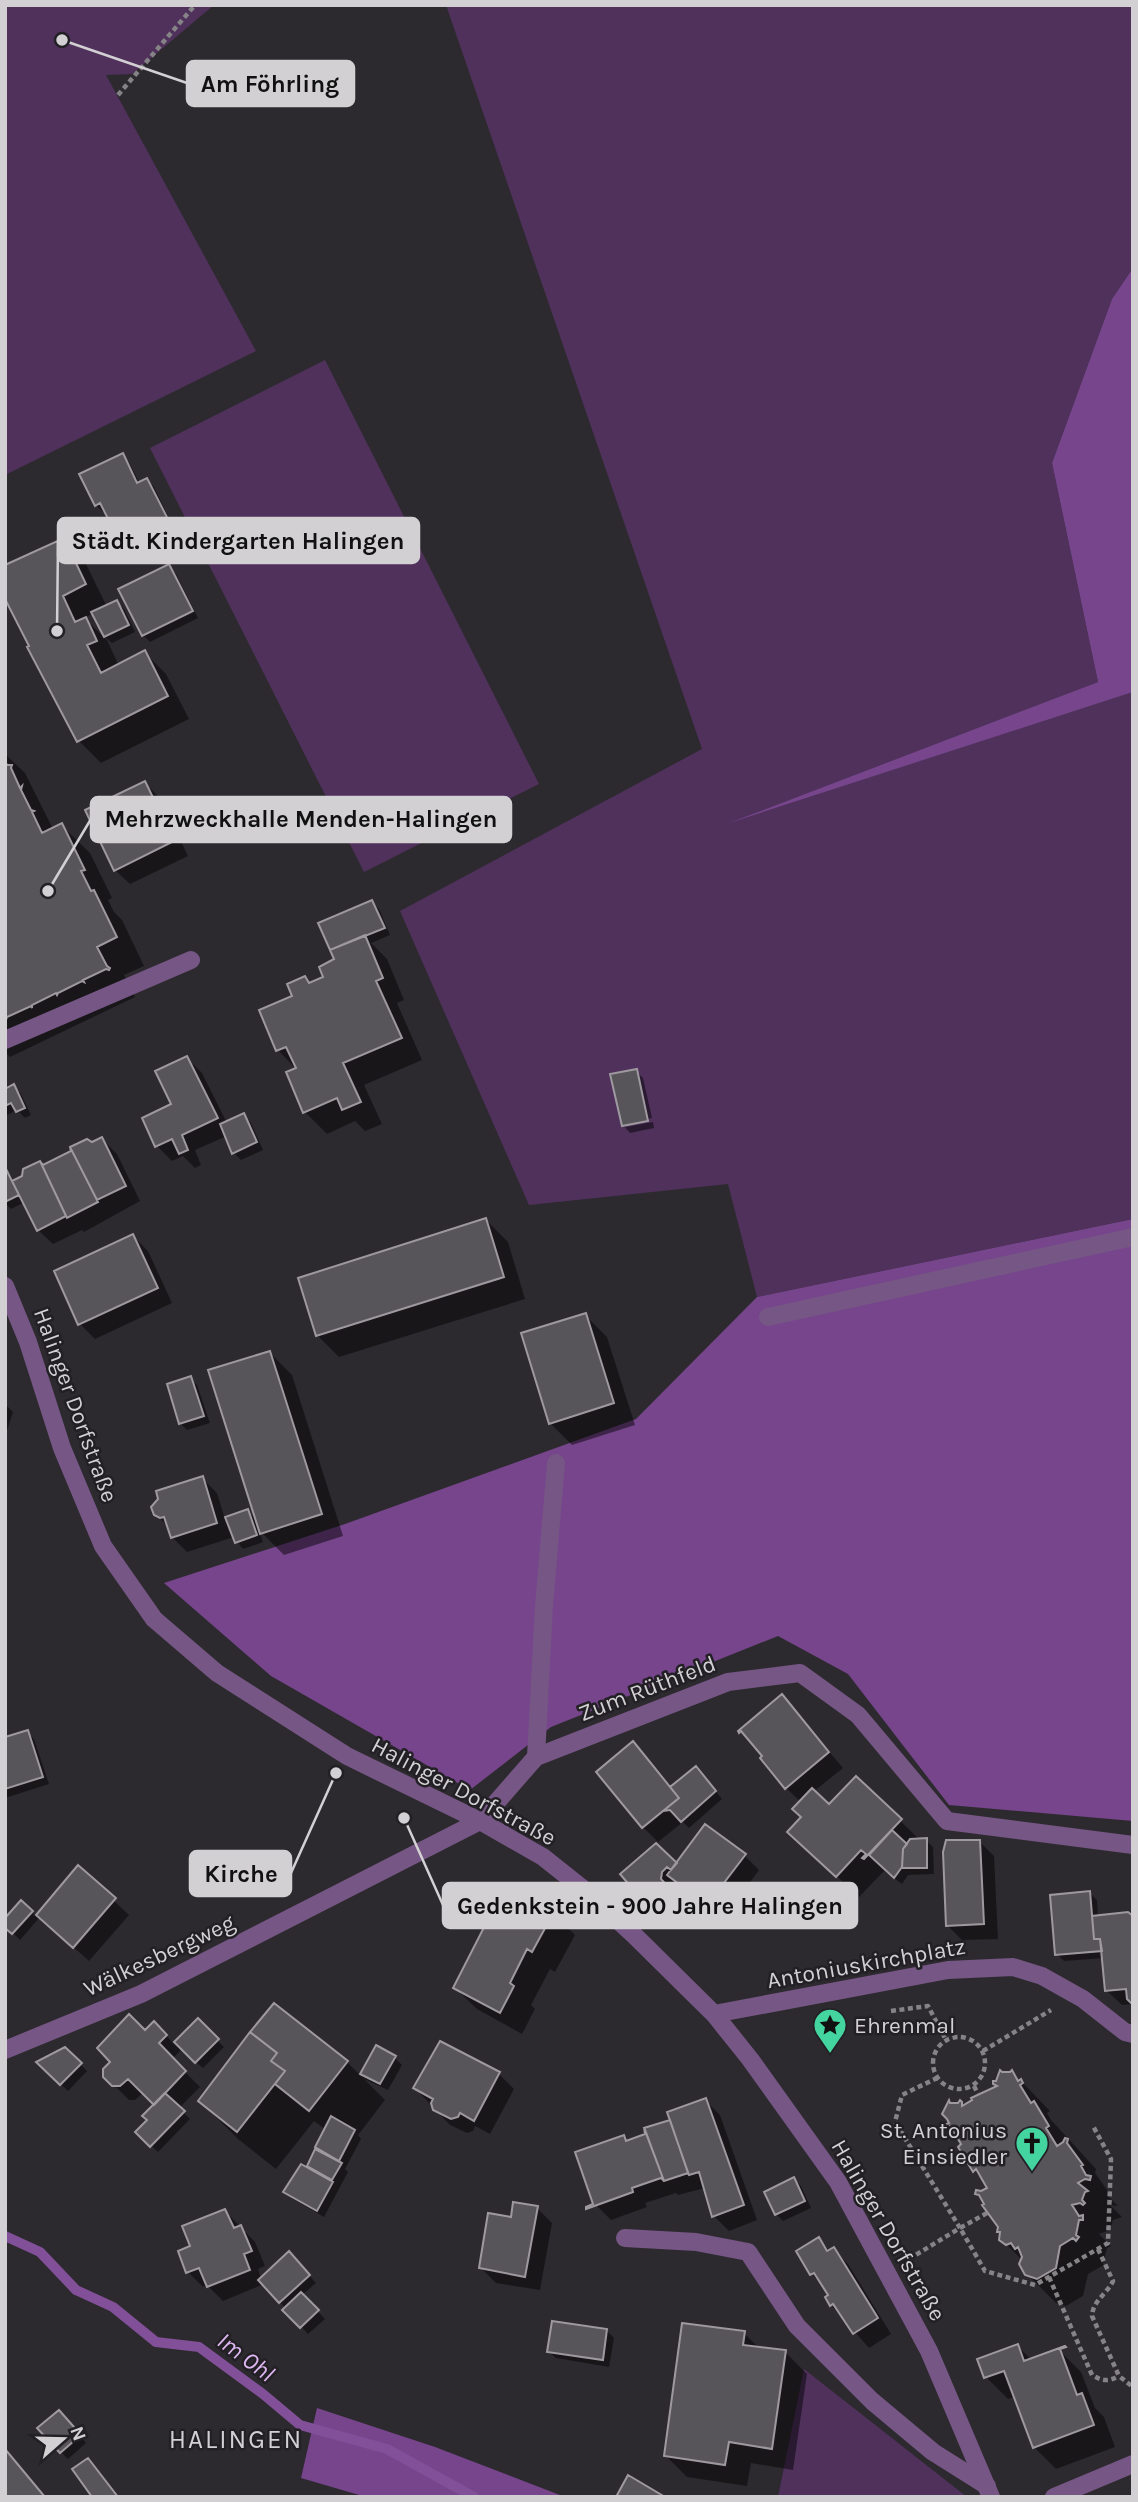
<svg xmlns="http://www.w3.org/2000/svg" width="1138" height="2502" viewBox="0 0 1138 2502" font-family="Karla,sans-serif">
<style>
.green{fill:#4f315c}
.forest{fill:#76458c}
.shadow{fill:#0007}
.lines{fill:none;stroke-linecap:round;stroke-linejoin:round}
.stream{stroke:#825098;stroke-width:10}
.building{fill:#58555a;stroke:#9d999f;stroke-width:2}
.path{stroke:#868387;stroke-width:4.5;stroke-dasharray:5 3.5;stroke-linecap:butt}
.service{stroke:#765685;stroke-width:18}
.minor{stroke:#765685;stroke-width:18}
.labels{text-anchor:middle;stroke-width:5;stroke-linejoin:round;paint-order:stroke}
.street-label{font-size:23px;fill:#d2d0d3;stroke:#232025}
.poi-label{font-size:23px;fill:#d2d0d3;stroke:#232025;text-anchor:start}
.water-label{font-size:24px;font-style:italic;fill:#dfb7f2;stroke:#232025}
.quarter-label{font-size:26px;letter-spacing:2px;fill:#d2d0d3;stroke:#232025}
.leader{fill:none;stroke:#d2d0d3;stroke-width:2.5}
.callout-dot{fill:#d2d0d3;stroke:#232025;stroke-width:2.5}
.callout{fill:#d2d0d3;stroke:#d2d0d3;stroke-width:2.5}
.callout-label{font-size:24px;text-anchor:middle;font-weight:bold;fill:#111}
</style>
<rect width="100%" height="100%" fill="#2d2a2f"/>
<path class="green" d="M5,5H214L132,74L106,75L256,351L5,475Z
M446,5H1133V268L1112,299L1052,463L1098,682L748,816L1133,692V1219L757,1297L728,1184L529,1205L400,911L702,749Z
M325,360L539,784L364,872L150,448Z
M804,2369L967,2497H778Z"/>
<path class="forest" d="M1133,268V692L729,823L1098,682L1052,463L1112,299Z
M1133,1219V1821L949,1805L848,1674L778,1636L551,1727L470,1790L271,1676L164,1583L345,1524L636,1419L757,1297Z
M317,2408L435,2447L565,2497H366L301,2478Z"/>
<path class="shadow" d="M122,455L129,462L140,484L147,480L154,487L178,537L135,560L128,553L106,510L103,512L96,505Z
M63,540L85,562L107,607L117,602L124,609L135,632L112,643L105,637L94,613L84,618L107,640L119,666L144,652L166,674L189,719L101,763L79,741L30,648Z
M169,566L176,574L198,618L150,642L143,635Z
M5,754L25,773L53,829L61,825L90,853L112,898L108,900L114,912L122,920L144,966L124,975L135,997L10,1057L5,1052Z
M145,783L160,798L188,856L130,884L115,870Z
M372,902L379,909L390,935L371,943L387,959L404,1000L397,1003L422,1060L364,1085L382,1124L365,1131L355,1121L327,1134L305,1112L297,1070L278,1050L294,997L305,978L311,984L326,977Z
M187,1058L202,1073L227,1123L244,1115L251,1123L263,1150L241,1160L234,1153L227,1136L195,1150L201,1165L195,1168L183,1156L172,1161L157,1146L145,1119L173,1105Z
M636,1071L643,1078L652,1118L626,1124V1127L653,1122L654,1128L630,1133L623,1125Z
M14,1086L21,1094L31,1115L25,1118L17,1110L5,1116V1091Z
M102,1139L117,1154L140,1201L84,1232L82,1230L53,1244L38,1230L25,1202L11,1209L5,1203V1168L15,1182L40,1163L44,1166Z
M486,1220L508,1242L525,1299L339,1357L317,1335Z
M133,1236L148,1251L172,1303L95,1339L80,1324Z
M585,1315L607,1337L635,1425L572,1445L550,1423Z
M270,1353L292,1375L343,1536L284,1555L259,1530L263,1542L243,1549L234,1537L187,1552L172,1537L169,1527L155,1514L202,1478L217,1493L225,1519L247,1511L258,1521Z
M190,1378L197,1385L210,1423L187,1430L180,1423Z
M5,1404L13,1412L5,1437Z
M782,1696L843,1768L813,1792L829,1807L856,1778L920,1840H926L933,1847L934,1874L908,1875L902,1884L884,1871L859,1897L812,1853L801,1802L786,1788Z
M27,1732L34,1739L49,1784L5,1798V1739Z
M633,1743L672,1788L703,1776L722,1799L689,1828L683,1822L658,1842L643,1827Z
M979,1841L994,1856L998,1939L962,1940L947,1925Z
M745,1856L759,1870L723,1919L679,1884L676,1887L675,1895L683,1905L664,1921L622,1874Z
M78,1867L129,1915L89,1961L40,1917L20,1940L5,1925L21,1903L37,1917Z
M1089,1893L1097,1900L1098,1917L1133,1919V2004L1122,2005L1107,1991L1104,1958L1064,1961L1057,1954Z
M553,1913L575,1935L555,1972L550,1969L531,2005L535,2009L522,2034L477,2009L455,1988Z
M274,2005L347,2062L361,2076L377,2048L395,2058L402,2065L388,2090L364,2079L385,2100L358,2135L361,2139L345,2169L348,2172L324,2217L293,2199L286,2192L307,2169L326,2130L314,2121L276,2169L238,2139L200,2101Z
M198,2021L224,2047L203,2068L182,2049L172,2059L200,2087L179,2108L190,2119L158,2152L137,2132L149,2120L156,2104L144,2092L135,2100H129L105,2076L154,2023L174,2044Z
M440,2043L499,2074L514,2089L490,2134L475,2126L473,2131L467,2133L450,2125L415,2088Z
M65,2049L87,2071L68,2091L39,2063Z
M1021,2081L1049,2110L1050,2111L1047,2113L1051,2120L1096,2169L1095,2173L1110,2194L1107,2195L1118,2206L1110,2205L1122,2217L1113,2220L1110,2230L1099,2234L1111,2246L1107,2248L1103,2264L1106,2267L1102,2266L1088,2274L1083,2296L1066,2306L1056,2303L1027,2274L1022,2260L1001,2239L1000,2227L987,2204L977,2194L989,2188L974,2170L961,2140L947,2125L962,2108Z
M705,2100L720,2115L757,2220L729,2231L714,2216L705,2188L678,2195L676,2193L645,2203L647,2207L611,2220L596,2205L623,2137L628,2142L647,2135Z
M794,2179L801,2186L811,2208L783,2221L776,2214Z
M537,2208L552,2223L540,2290L496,2283L481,2268L512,2219Z
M225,2211L255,2242L265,2266L258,2269L261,2279L289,2254L316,2283L302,2295L325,2319L308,2334L264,2284L223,2301L207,2285L203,2287L188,2272L192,2247Z
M818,2240L830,2251L833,2249L848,2264L891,2334L869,2348L831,2305V2295L812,2274L798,2251Z
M607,2331L614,2338L609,2367L556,2358L548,2351Z
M744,2333L760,2349L785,2352L807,2374L793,2470L751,2463L747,2486L687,2477L665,2455Z
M1017,2346L1032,2360L1059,2350L1081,2372L1095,2408L1104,2417L1115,2447L1056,2469L1034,2447L1016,2396L1008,2399L986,2377Z
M66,2419L86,2443L68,2459L61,2452Z"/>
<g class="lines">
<path class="stream" d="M5,2236L40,2252L76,2290L113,2307L156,2342L199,2347L263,2394L300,2425L387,2449L474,2497"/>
</g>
<path class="building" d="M123,453L137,483L147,478L173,529L126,554L100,503L95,506L79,474Z
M64,538L86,584L63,596L75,622L86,617L97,641L87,645L101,673L145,650L168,696L77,742L27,647L29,646L5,599V565Z
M169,564L193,611L142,636L118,589Z
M117,600L129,625L104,637L91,612Z
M5,761L7,765H12L11,768L20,788L22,786L21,790L31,810L34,811L32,812L42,833L62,823L85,870L81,871L91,891L94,890L117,937L97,947L107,966L110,968L109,970L106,969L83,980L84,982L82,981L58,993L57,995L56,993L32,1005V1008L31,1006L7,1017L6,1020Z
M145,781L174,841L114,871L85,810Z
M372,900L385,928L330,950L318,923Z
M365,935L383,978L376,981L402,1038L343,1063L361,1102L342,1110L337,1098L303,1113L286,1072L296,1068L286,1047L276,1051L259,1010L292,996L287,984L305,976L309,983L323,977L319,967L334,959L330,950Z
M187,1056L218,1118L182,1135L188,1150L179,1154L172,1139L155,1147L142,1118L171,1104L155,1071Z
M637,1069L648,1121L622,1126L610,1074Z
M14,1084L25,1108L16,1112L11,1103L5,1106V1089Z
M244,1113L257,1142L232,1154L220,1124Z
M102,1137L126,1186L97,1200L70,1147L87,1139L92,1142Z
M70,1147L98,1202L67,1218L40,1161L43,1165L71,1151Z
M40,1161L66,1216L37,1231L12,1181L22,1176L23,1169Z
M5,1167L19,1195L5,1202Z
M486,1218L504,1277L316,1336L298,1278Z
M133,1234L158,1288L78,1325L54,1271Z
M586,1313L614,1403L549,1424L521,1333Z
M270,1351L322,1514L260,1534L208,1370Z
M191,1376L204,1416L179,1424L167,1384Z
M203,1476L217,1523L171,1538L164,1517L160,1518L154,1515L151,1507L158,1499L156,1491Z
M248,1509L257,1535L235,1543L225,1517Z
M782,1694L829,1752L785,1789L760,1758L762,1756L741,1731L739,1733L738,1731Z
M28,1730L43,1777L5,1789V1737Z
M633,1741L679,1798L642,1828L596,1772Z
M696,1766L716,1791L681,1822L670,1810L663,1811L679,1798L670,1787Z
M856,1776L902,1819L864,1859L862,1858L866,1854L861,1850L836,1877L787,1832L801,1817L792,1809L812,1788L829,1804Z
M705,1824L746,1854L707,1905L667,1875Z
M892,1830L907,1844L903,1849L902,1867L894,1878L869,1855Z
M927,1838V1868H902L903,1849L910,1839Z
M946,1840H980L984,1924L946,1926L943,1852Z
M656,1843L677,1863L671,1870L667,1867L662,1872L661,1879L670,1889L648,1907L620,1874Z
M78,1865L116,1898L73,1948L36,1915Z
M505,1886L554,1912L532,1952L527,1949L510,1983L514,1986L500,2013L453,1988Z
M1090,1891L1094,1939H1100L1102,1951L1055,1955L1050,1895Z
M21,1900L33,1911L12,1934L5,1928V1918Z
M1128,1912L1133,1916V2003H1131L1127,1999L1126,1989L1105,1991L1100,1939H1094L1092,1916Z
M274,2003L348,2061L309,2111L275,2084L285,2071L271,2061L277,2053L250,2032Z
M129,2014L145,2030L154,2021L167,2035L159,2043L186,2071L154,2105L128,2079L120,2086H112L103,2077V2069L110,2062L97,2048Z
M198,2018L219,2039L195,2063L174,2042Z
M250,2032L277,2053L271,2061L285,2071L237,2132L198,2101Z
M440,2041L500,2072L474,2121L460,2113L458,2117L451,2119L433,2110L431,2103L433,2099L413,2088Z
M376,2045L396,2056L380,2084L360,2074Z
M65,2047L82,2063L60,2085L36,2062Z
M1000,2070L1002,2072H1010L1012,2070L1018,2081L1021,2079L1023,2083L1020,2085L1031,2103L1034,2101L1049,2126L1046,2128L1057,2146L1063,2142L1065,2138L1068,2139L1067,2143L1083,2165L1081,2166L1086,2175L1091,2176L1090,2180L1085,2179L1078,2183L1088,2191L1085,2192L1082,2200L1085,2203L1083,2205L1080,2203L1072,2205L1079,2216L1083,2215V2220H1079L1076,2235L1079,2237L1076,2241L1073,2238L1060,2246L1056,2268L1037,2279L1025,2275L1019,2264L1022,2257L1018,2247L1015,2249L1011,2243L1006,2245L999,2240L1000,2232H997L998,2227L982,2205L984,2204L979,2195L975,2194L976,2190L981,2191L987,2188L976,2169L973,2172L958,2147L961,2144L950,2126L947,2128L945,2125L949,2123L947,2119L942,2114L949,2100L950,2103H958L960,2100L962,2102V2106L972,2100L971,2098L997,2086L993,2084V2081H996Z
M165,2093L185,2111L150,2147L135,2132L147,2120L142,2116Z
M706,2098L744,2205L712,2217L699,2172L689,2175L667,2112Z
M331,2116L355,2130L339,2161L315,2147Z
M670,2120L688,2173L664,2181L644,2128Z
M644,2127L664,2181L661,2178L632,2188L633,2192L586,2209V2207L593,2204L575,2152L624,2135L626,2141L645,2134Z
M315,2149L342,2163L332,2180L307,2166Z
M301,2164L333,2182L317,2211L283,2192Z
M794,2177L805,2201L775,2215L764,2192Z
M513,2202L538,2206L525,2277L479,2268L488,2213L511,2217Z
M225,2209L234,2228L241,2225L252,2251L244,2254L250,2270L207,2287L199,2268L186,2273L178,2251L190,2246L182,2226Z
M819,2237L827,2251L834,2247L878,2318L853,2334L833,2304L830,2306L825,2297L828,2295L814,2273L810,2275L796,2251Z
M289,2251L310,2275L279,2303L258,2280Z
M301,2292L319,2310L300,2328L282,2310Z
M552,2321L607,2329L603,2360L547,2352Z
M682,2323L745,2331L743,2345L786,2350L772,2449L729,2442L725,2465L664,2456Z
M1018,2344L1024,2361L1065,2346L1066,2347L1060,2349L1077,2395L1082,2393L1094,2425L1033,2448L1004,2371L984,2378L977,2359Z
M59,2410L81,2435L60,2453L37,2428Z
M5,2449L45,2497H5Z
M88,2458L118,2497H92L72,2469Z
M628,2475L665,2497H616Z"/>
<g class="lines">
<path class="path" d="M118,95L195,5
M891,2011L928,2006L946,2040
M933 2063a26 26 0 1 1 52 0a26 26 0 1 1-52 0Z
M983,2051L1051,2010
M974,2086L978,2094
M987,2213L960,2228L985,2271L1035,2285L1108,2243L1111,2159L1093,2126
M1098,2249L1113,2281C1107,2294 1093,2300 1092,2316L1119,2376L1133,2387
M909,2259L960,2228L895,2122L902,2095L937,2078
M1049,2277L1092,2375C1102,2381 1108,2382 1119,2376"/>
<path class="service" d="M5,1040L191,960
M768,1317L1133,1237
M536,1757L544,1606L556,1463
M625,2238L696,2242L748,2252L797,2326L872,2401L933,2452L987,2486
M1054,2497L1133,2464"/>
<path class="minor" d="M5,1286L28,1342L62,1448L103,1546L154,1619L217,1673L347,1756L480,1821L543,1857L587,1892L633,1934L714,2014L750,2059L838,2182L929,2351L991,2497
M714,2014L948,1970L1013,1967L1042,1976L1083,1999L1125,2032L1133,2034
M5,2050L141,1994L480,1821L536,1757L728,1682L800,1673L858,1715L947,1821L1133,1845"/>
</g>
<defs>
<symbol id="sight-pin" viewBox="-11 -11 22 30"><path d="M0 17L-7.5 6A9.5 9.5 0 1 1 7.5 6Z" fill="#43d4a0" stroke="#232025"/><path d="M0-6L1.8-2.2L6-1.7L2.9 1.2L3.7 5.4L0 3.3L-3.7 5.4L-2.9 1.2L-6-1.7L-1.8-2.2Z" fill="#111"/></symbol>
<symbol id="church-pin" viewBox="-11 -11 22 30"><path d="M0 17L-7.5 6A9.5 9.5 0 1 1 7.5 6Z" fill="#43d4a0" stroke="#232025"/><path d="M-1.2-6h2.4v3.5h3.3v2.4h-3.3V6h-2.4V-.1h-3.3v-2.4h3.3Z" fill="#111"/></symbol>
</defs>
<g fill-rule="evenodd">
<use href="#sight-pin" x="811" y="2006" width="38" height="52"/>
<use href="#church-pin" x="1013" y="2124" width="38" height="52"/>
</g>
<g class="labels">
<g class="street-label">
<text transform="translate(76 1405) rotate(70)" y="8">Halinger Dorfstraße</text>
<text transform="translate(647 1688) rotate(-21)" y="8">Zum Rüthfeld</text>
<text transform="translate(464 1791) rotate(28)" y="8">Halinger Dorfstraße</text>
<text transform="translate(159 1955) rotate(-25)" y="8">Wälkesbergweg</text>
<text transform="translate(866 1963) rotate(-10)" y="8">Antoniuskirchplatz</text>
<text transform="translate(889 2230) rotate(60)" y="8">Halinger Dorfstraße</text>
</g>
<g class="poi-label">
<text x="854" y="2033">Ehrenmal</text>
<text x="1007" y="2138" text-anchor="end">St. Antonius<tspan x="1007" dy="26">Einsiedler</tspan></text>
</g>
<g class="water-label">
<text transform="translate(246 2357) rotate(37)" y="8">Im Ohl</text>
</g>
<g class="quarter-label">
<text x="236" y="2448">HALINGEN</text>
</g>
</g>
<path class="leader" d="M62 40L187 83M57 631L58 541M48 891L91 819M336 1773L291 1873M404 1818L443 1905"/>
<g class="callout-dot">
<circle cx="62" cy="40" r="7"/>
<circle cx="57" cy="631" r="7"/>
<circle cx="48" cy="891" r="7"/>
<circle cx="336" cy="1773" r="7"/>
<circle cx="404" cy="1818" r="7"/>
</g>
<g class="callout">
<rect x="187" y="61" width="167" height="45" rx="7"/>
<rect x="58" y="518" width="361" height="45" rx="7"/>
<rect x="91" y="797" width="420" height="45" rx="7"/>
<rect x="190" y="1851" width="101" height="45" rx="7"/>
<rect x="443" y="1883" width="414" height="45" rx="7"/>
</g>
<g class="callout-label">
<text x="270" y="92">Am Föhrling</text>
<text x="238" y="549">Städt. Kindergarten Halingen</text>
<text x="301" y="827">Mehrzweckhalle Menden-Halingen</text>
<text x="241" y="1882">Kirche</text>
<text x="650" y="1914">Gedenkstein - 900 Jahre Halingen</text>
</g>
<rect width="1138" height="2502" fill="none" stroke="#d2d0d3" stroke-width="14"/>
<g transform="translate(63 2439) rotate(70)" stroke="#232025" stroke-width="5" paint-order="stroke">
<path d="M0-5L12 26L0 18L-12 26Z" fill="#d2d0d3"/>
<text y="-10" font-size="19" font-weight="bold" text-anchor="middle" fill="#d2d0d3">N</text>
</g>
</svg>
